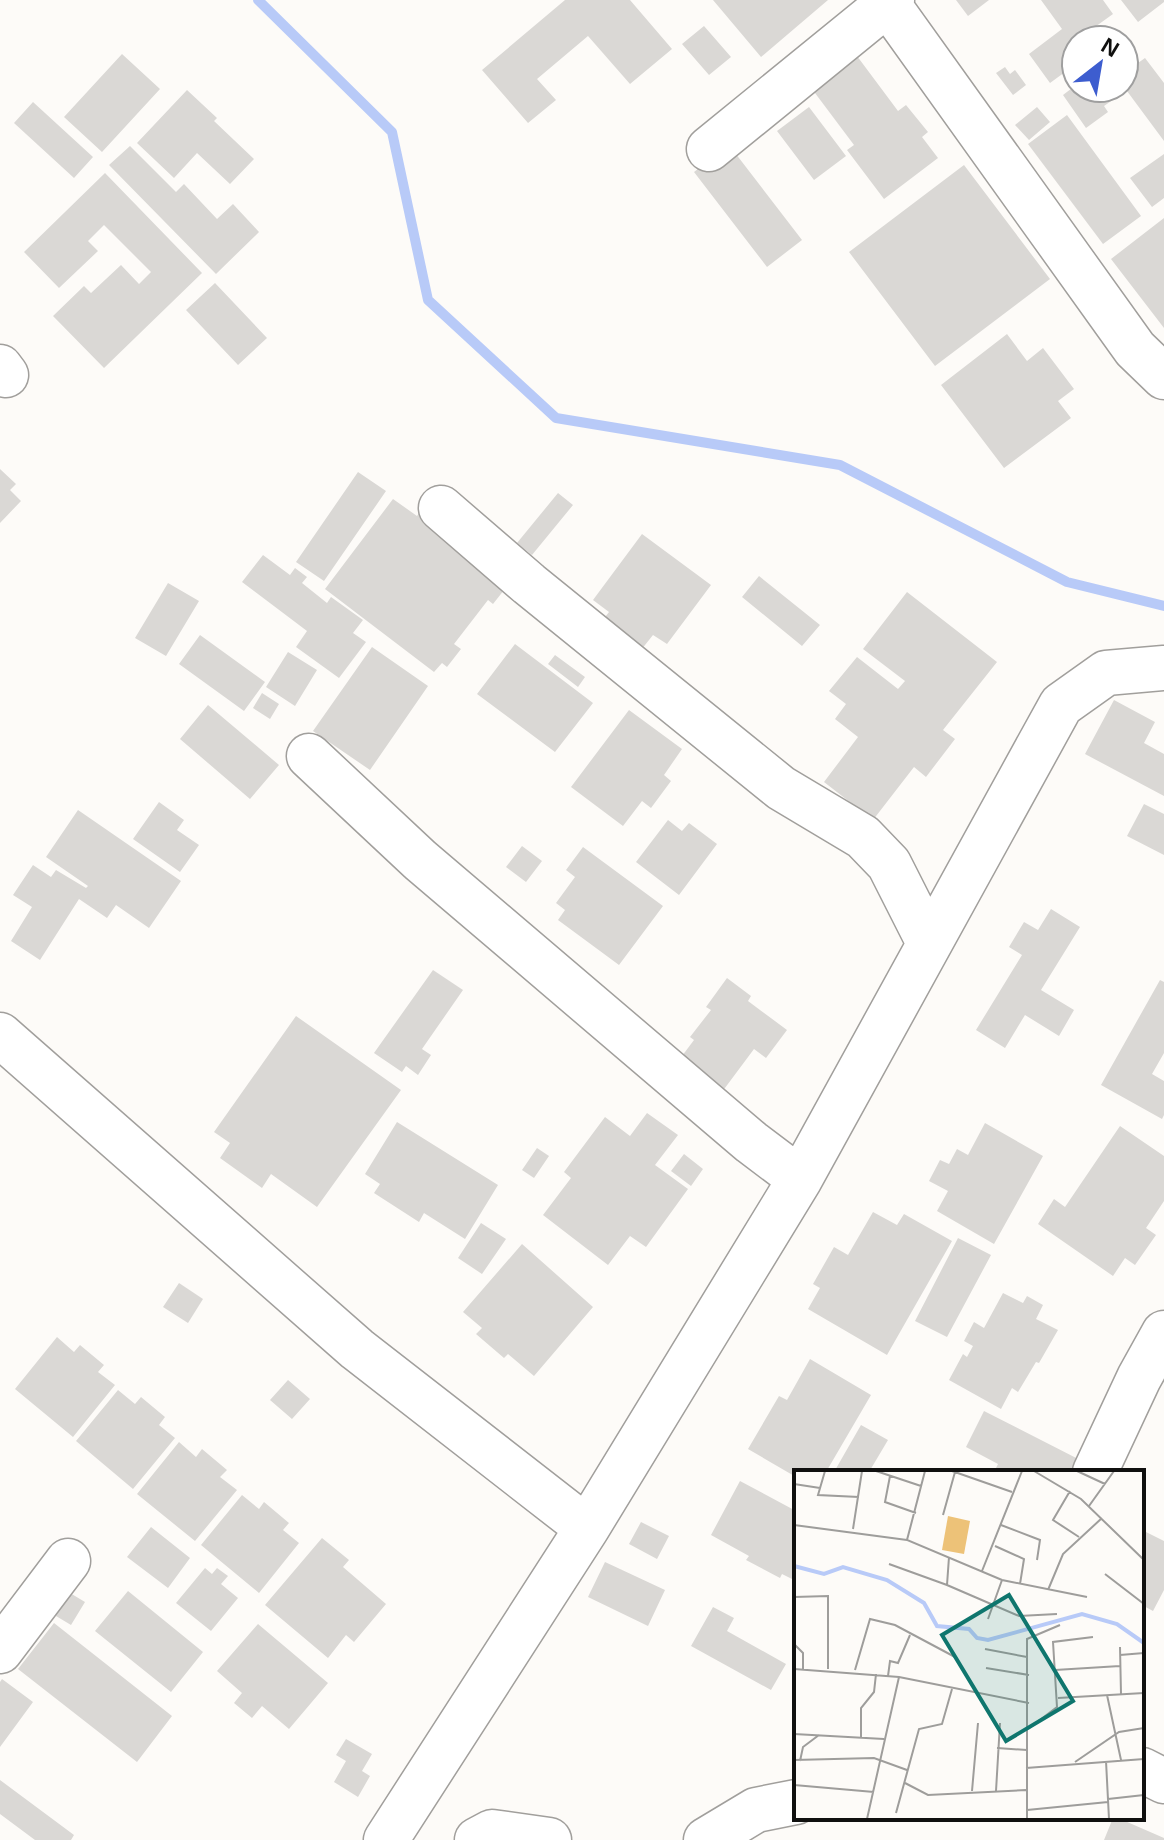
<svg xmlns="http://www.w3.org/2000/svg" width="1164" height="1840" viewBox="0 0 1164 1840" font-family="Arial,sans-serif">
<style>
.lines{fill:none;stroke-linecap:round;stroke-linejoin:round}
.stream{stroke:#b8caf8;stroke-width:10}
.building{fill:#dad8d5}
.minor-casing{stroke:#a19f9c;stroke-width:47}
.minor{stroke:#fff;stroke-width:44}
.inset-river{fill:none;stroke:#b8caf8;stroke-width:4}
.inset-road{fill:none;stroke:#9e9d9b;stroke-width:2}
.view{fill:#0f766e;fill-opacity:0.15;stroke:#0f766e;stroke-width:4}
.inset-edge{fill:none;stroke:#10100f;stroke-width:4}
</style>
<rect width="100%" height="100%" fill="#fdfbf8"/>
<g class="lines">
<path class="stream" d="M258,0L392,132L428,300L556,418L840,465L1067,582L1164,606"/>
</g>
<path class="building" d="M565,0H630L672,49L630,84L588,36L537,79L556,100L528,123L482,70Z
M713,0H828L761,57Z
M956,0H989L968,16Z
M1041,0H1103L1113,14L1081,37L1083,40H1076V64L1050,83L1029,54L1062,29Z
M1121,0H1164V2L1138,22Z
M704,26L731,57L709,75L682,44Z
M122,54L160,89L102,152L64,117Z
M857,56L898,111L906,105L928,132L922,137L938,158L884,199L847,150L854,145L812,89Z
M1145,58L1164,83V141L1124,87V73Z
M1005,67L1010,74L1015,70L1026,85L1013,95L996,73Z
M1076,85V88H1110L1117,97L1104,106L1108,112L1086,128L1063,95Z
M187,90L217,118L214,121L254,159L230,184L197,153L174,178L137,143Z
M33,102L93,157L74,178L14,123Z
M809,107L846,156L814,180L777,131Z
M1037,107L1050,122L1029,140L1015,125Z
M1067,115L1141,216L1103,244L1028,144Z
M729,145L802,240L767,267L694,172Z
M130,146L176,192L184,184L217,219L233,204L259,232L216,274L109,165Z
M1164,154V198L1152,207L1130,178Z
M964,165L1050,279L935,366L849,252Z
M105,173L202,273L104,368L53,316L84,286L91,293L121,265L139,284L151,272L104,225L88,241L98,251L59,288L24,252Z
M1164,218V328L1111,259Z
M215,283L267,338L238,365L186,310Z
M1007,334L1027,361L1043,348L1074,389L1058,401L1071,418L1004,468L941,385Z
M0,469L16,484L10,490L21,501L0,523Z
M358,472L386,491L324,581L296,562Z
M558,493L573,505L532,555L517,543Z
M393,499L417,516L421,510L512,580L493,604L488,600L454,644L461,649L447,667L442,663L434,672L325,589Z
M642,534L711,585L667,644L653,635L641,650L602,621L609,612L593,600Z
M263,555L290,575L295,568L307,577L302,583L327,603L331,597L363,620L353,633L366,642L339,678L296,647L307,631L242,582Z
M759,576L820,625L802,646L742,597Z
M168,583L199,601L166,656L135,638Z
M907,592L997,662L943,730L955,739L926,777L914,767L873,820L824,782L858,737L835,719L846,704L829,691L857,657L898,689L905,681L863,649Z
M200,635L265,682L244,711L179,664Z
M515,644L593,703L555,752L477,694Z
M372,647L428,686L370,770L313,731Z
M288,652L317,670L295,706L266,687Z
M555,655L585,677L578,687L548,664Z
M262,693L279,704L270,719L253,708Z
M1114,700L1155,722L1144,743L1164,754V796L1085,754Z
M208,705L279,765L250,799L180,739Z
M629,710L682,749L664,775L671,781L651,808L642,801L623,826L571,787Z
M159,802L184,820L177,830L199,845L180,872L133,839Z
M1144,804L1164,814V855L1127,836Z
M78,810L181,881L149,928L116,905L107,918L79,899L40,960L11,941L32,907L13,895L33,865L51,877L56,870L86,888L88,886L46,857Z
M668,820L682,831L689,823L717,844L679,895L636,862Z
M522,846L542,861L526,882L506,867Z
M583,847L663,906L619,965L558,920L565,910L556,903L575,877L566,870Z
M1051,909L1080,927L1041,990L1074,1010L1059,1036L1025,1015L1005,1048L976,1030L1022,955L1009,947L1024,922L1038,930Z
M433,970L463,990L422,1049L431,1055L418,1075L406,1066L402,1072L374,1053Z
M727,978L751,996L748,1001L787,1030L766,1058L754,1049L716,1100L673,1068L694,1040L690,1037L711,1010L706,1007Z
M1160,980L1164,982V1053L1152,1074L1164,1081V1115L1162,1119L1101,1085Z
M296,1016L401,1090L317,1207L271,1174L262,1188L220,1158L230,1143L214,1132Z
M647,1113L678,1135L655,1165L688,1189L646,1247L630,1236L608,1265L543,1215L571,1178L564,1172L605,1117L630,1136Z
M397,1122L498,1185L465,1239L424,1213L419,1222L374,1193L380,1184L365,1174Z
M985,1123L1043,1156L994,1244L937,1211L948,1191L929,1181L940,1160L949,1164L957,1149L968,1155Z
M1120,1126L1164,1156V1201L1146,1228L1156,1235L1135,1265L1125,1258L1113,1276L1038,1224L1054,1199L1065,1207Z
M537,1148L549,1156L534,1178L522,1170Z
M684,1154L703,1169L691,1186L671,1171Z
M873,1212L897,1225L904,1214L952,1241L887,1355L808,1309L820,1288L813,1284L834,1247L848,1255Z
M481,1223L506,1239L482,1274L458,1258Z
M958,1238L991,1255L947,1337L915,1321Z
M522,1244L593,1307L534,1376L508,1354L504,1358L476,1334L482,1328L463,1312Z
M179,1283L203,1299L188,1323L163,1307Z
M1003,1293L1023,1303L1027,1296L1043,1305L1036,1319L1058,1330L1039,1363L1036,1362L1018,1392L1012,1388L1001,1409L949,1380L963,1354L967,1357L973,1346L964,1341L974,1322L984,1328Z
M57,1337L74,1352L80,1345L104,1365L98,1372L115,1385L73,1437L15,1389Z
M810,1359L871,1395L826,1472H796V1477L748,1449L779,1396L787,1400Z
M288,1380L310,1399L292,1419L270,1400Z
M118,1390L135,1404L141,1397L165,1417L159,1425L175,1438L133,1489L76,1441Z
M984,1411L1086,1463L1081,1472H994L998,1464L966,1447Z
M861,1425L888,1440L869,1472H834Z
M179,1442L196,1457L202,1449L227,1470L220,1477L237,1490L195,1541L137,1494Z
M740,1481L796,1511V1581L782,1574L780,1578L746,1560L749,1556L711,1535Z
M242,1495L259,1509L264,1502L289,1523L283,1530L299,1543L259,1593L201,1545Z
M641,1522L669,1536L657,1559L629,1544Z
M151,1527L190,1558L168,1588L127,1557Z
M1142,1530L1164,1541V1590L1153,1611L1142,1605Z
M322,1538L349,1560L343,1567L386,1604L354,1642L346,1635L328,1658L265,1605Z
M605,1562L665,1590L648,1626L588,1597Z
M205,1568L212,1574L217,1568L228,1576L221,1584L238,1598L211,1631L176,1603Z
M65,1590L85,1602L71,1625L51,1613Z
M128,1591L203,1652L171,1692L95,1631Z
M713,1607L734,1618L727,1631L786,1664L771,1690L691,1646Z
M54,1623L172,1716L137,1762L18,1669Z
M258,1624L328,1683L289,1729L262,1706L252,1718L234,1703L242,1693L217,1671Z
M2,1679L33,1702L0,1747V1682Z
M346,1739L372,1754L362,1771L370,1776L358,1797L334,1782L346,1761L336,1755Z
M0,1780L74,1835L71,1840H35L0,1814Z
M1113,1818H1118L1164,1838V1840H1104Z"/>
<g class="lines">
<defs>
<path id="minor" d="M885,0L1135,349L1164,377
M709,149L892,0
M0,367L6,375
M441,508L529,584L781,788L863,837L889,864L929,943
M309,756L420,860L751,1142L800,1179
M0,1035L357,1349L587,1528
M1095,1472L1139,1378L1164,1333
M0,1651L68,1561
M1142,1770L1164,1781
M386,1840L587,1528L800,1179L1061,705L1106,673L1164,668
M477,1840L492,1832L549,1840
M706,1840L756,1810L796,1802"/>
</defs>
<use href="#minor" class="minor-casing"/>
<use href="#minor" class="minor"/>
</g>
<g transform="translate(794 1470)">
<rect width="350" height="350" fill="#fdfbf8"/>
<path d="M154,46L176,51L170,84L148,80Z" fill="#edc278"/>
<path class="inset-river" d="M0,96L30,104L49,97L93,110L130,133L143,156L175,159L183,168L194,170L288,144L323,154L350,173"/>
<path class="inset-road" d="M31,1L24,25L65,27M82,1L127,16M131,1L113,70L208,110L293,127M158,1L218,22M240,1L287,29L350,90M283,1L311,14M96,6L91,32L122,43M0,14L26,18M276,21L259,50L285,67M295,36L320,1M149,45L161,2M0,55L113,70M207,55L246,70L243,90M59,59L68,1M201,76L230,89L226,114M155,87L153,115L225,146L263,144M95,94L153,115M188,101L228,1M311,104L350,134M254,120L269,84L308,48M0,127L34,126V199M194,149L208,110M0,174L9,183V199M326,177L327,224M191,179L233,187M326,185L350,183M192,198L235,205M0,199L105,207L235,233M61,200L76,149L101,155L161,187M261,200L326,196M94,206L96,191L104,193L116,165M313,225L327,290M264,228L350,223M234,259L263,237L259,172L299,167M0,264L90,269M67,267V238L80,222L82,204M203,278L233,280M0,290L80,288L113,300M6,291L9,277L25,265M312,291L315,349M281,292L325,262L350,258M232,298L350,289M111,313L134,325L232,320M0,315L80,322M178,321L184,253M202,321L206,253M314,329L350,325M233,340L314,332M102,343L125,259L148,254L158,219M73,349L105,207M233,349V169L266,155"/>
<path class="view" d="M215,125L279,231L212,271L148,165Z"/>
<rect width="350" height="350" class="inset-edge"/>
</g>
<g transform="translate(1100 64) rotate(31)"><circle r="38" fill="#ffffff" stroke="#9f9f9f" stroke-width="2"/>
<path d="M0-6L14 30L0 20L-14 30Z" fill="#3d5dcf"/>
<text y="-12" font-size="22" font-weight="bold" text-anchor="middle" fill="#10100f">N</text>
</g>
</svg>
